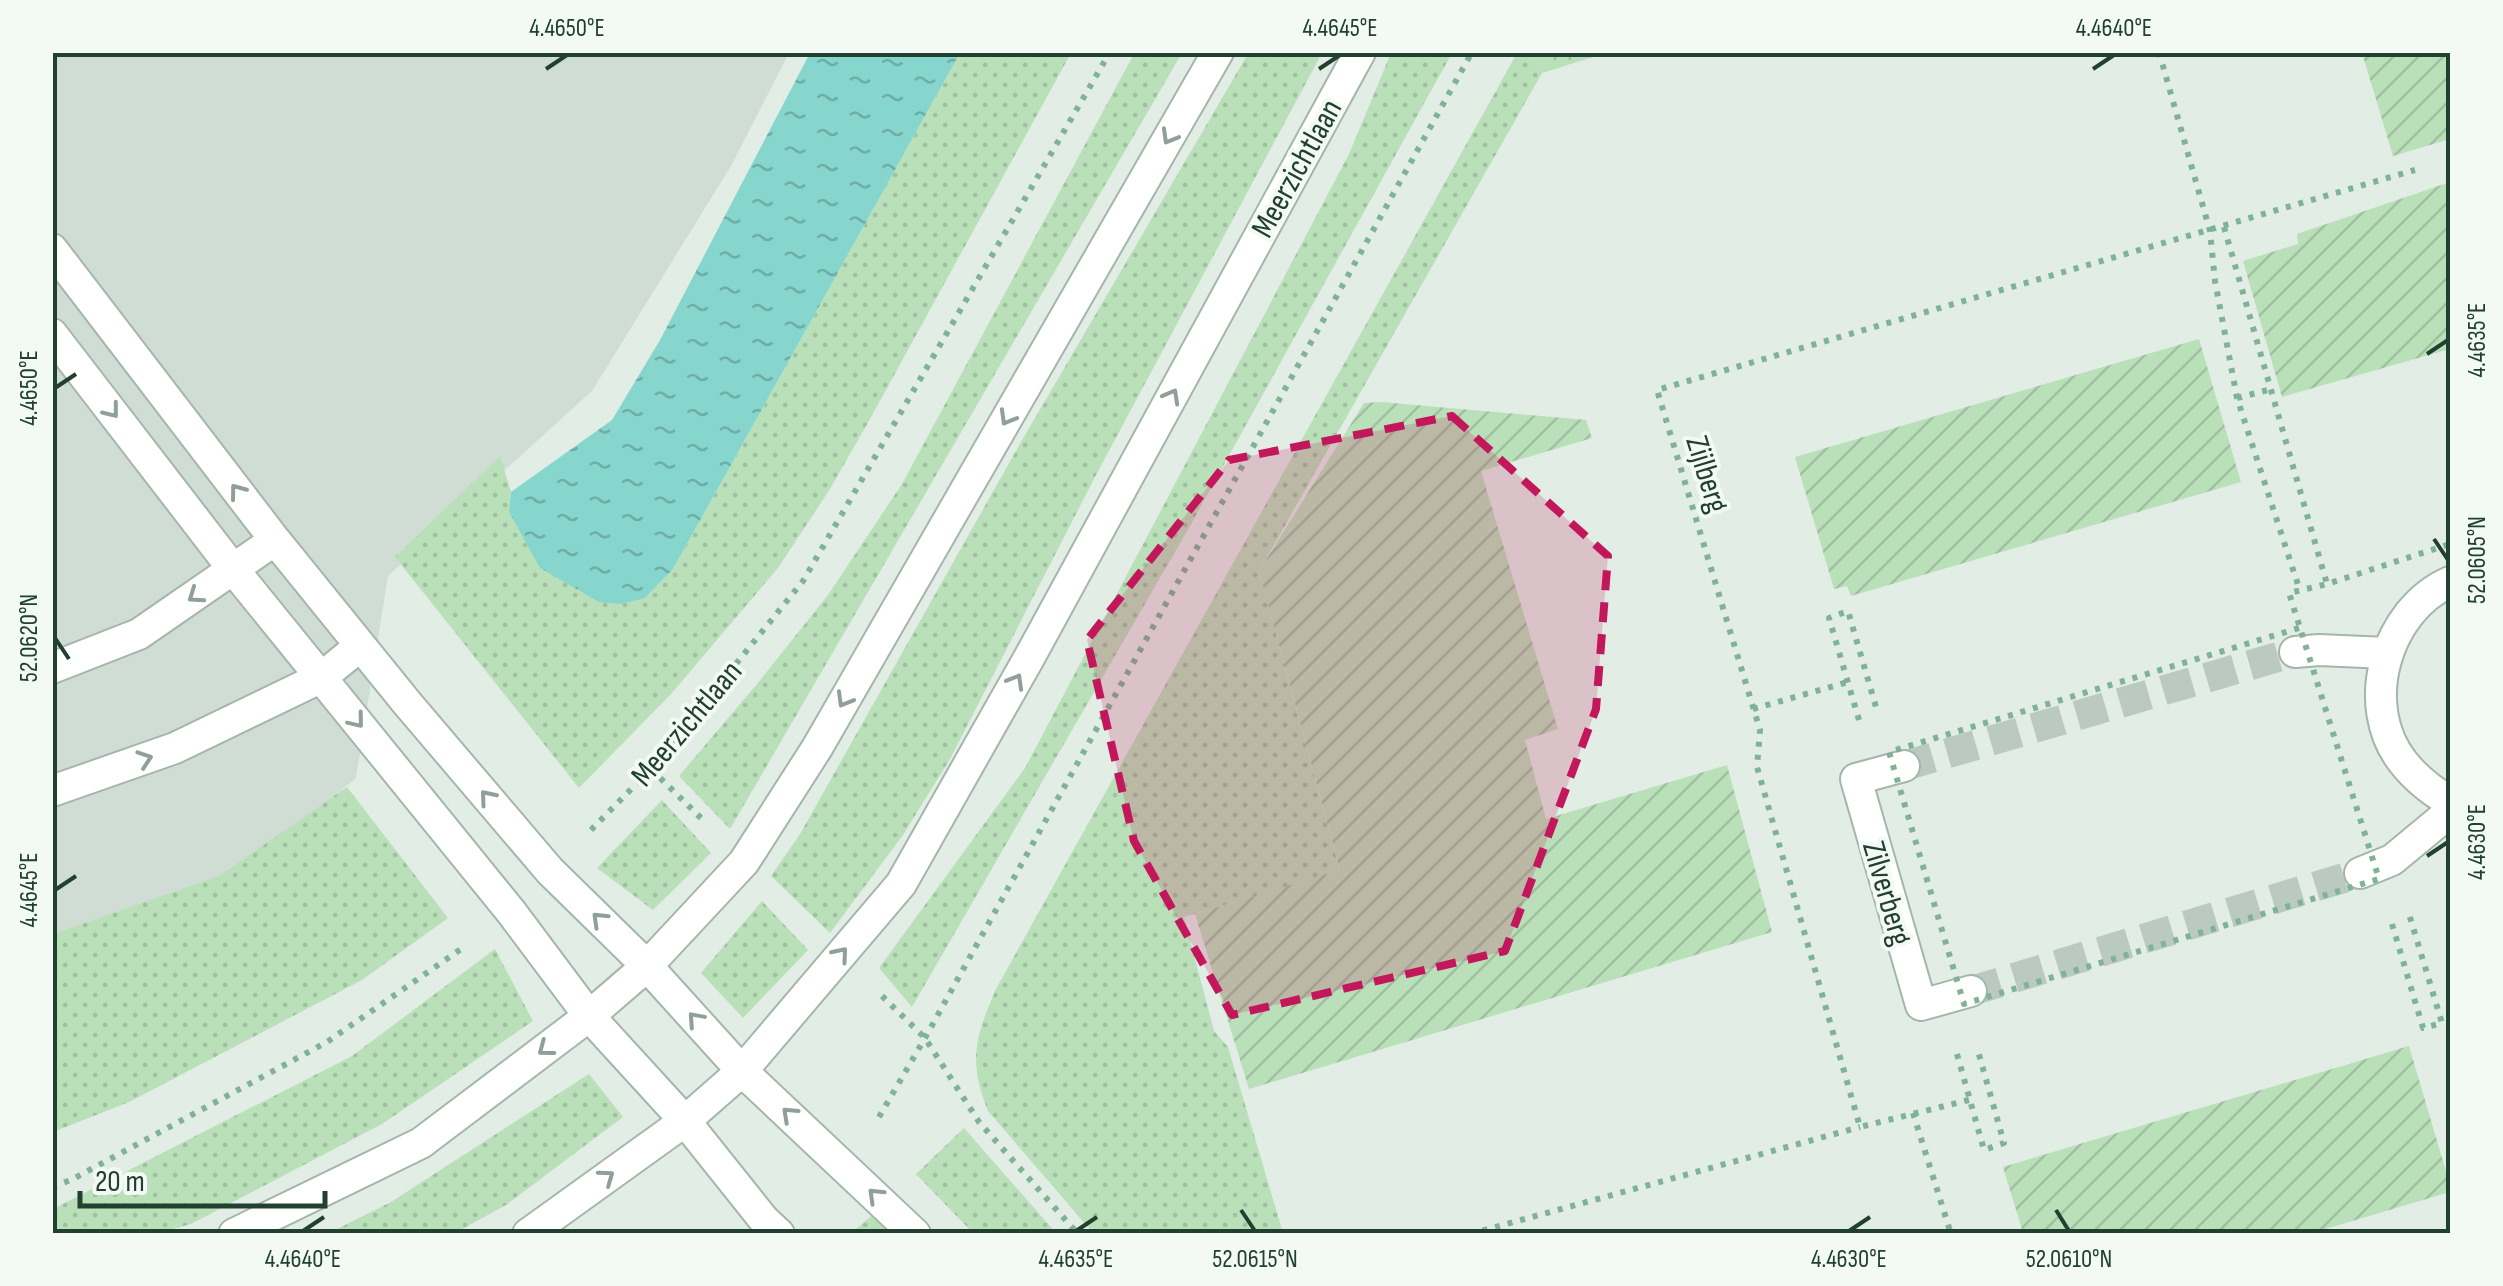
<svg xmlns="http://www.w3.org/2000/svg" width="2503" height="1286" viewBox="0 0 2503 1286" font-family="'Sofia Sans Condensed',sans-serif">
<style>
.built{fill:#d0ddd4}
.grass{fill:url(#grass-dots)}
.forest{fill:url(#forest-crowns)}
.garden{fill:url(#garden-furrows)}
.water{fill:url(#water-ripples)}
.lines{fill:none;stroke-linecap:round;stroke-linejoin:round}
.minor-tunnel{stroke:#bbcac1;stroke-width:30;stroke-dasharray:30 15;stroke-linecap:butt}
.minor-casing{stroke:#a4b6ab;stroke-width:34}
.path{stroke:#80b396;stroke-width:6;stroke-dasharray:5 8;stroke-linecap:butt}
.minor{stroke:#fff;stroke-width:30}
.path-bridge{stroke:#80b396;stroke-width:6;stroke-dasharray:5 8;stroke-linecap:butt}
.oneway{stroke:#90a097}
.marked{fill:#c2185b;fill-opacity:0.2;stroke:#c2185b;stroke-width:8;stroke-dasharray:20 12;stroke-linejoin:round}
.ticks{fill:none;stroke:#21402f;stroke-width:4}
.labels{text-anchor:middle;stroke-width:8;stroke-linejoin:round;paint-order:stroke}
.street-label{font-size:32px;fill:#21402f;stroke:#f3f9f5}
.neatline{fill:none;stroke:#21402f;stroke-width:4}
.ticks-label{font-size:25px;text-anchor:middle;fill:#21402f}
</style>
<defs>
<pattern id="grass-dots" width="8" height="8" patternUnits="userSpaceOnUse" patternTransform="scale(2.5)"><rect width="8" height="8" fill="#bae0ba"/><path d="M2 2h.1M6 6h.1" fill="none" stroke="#a0c1a0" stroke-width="1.8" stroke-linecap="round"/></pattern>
<pattern id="forest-crowns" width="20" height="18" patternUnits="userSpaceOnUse" patternTransform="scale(2.5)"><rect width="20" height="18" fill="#bae0ba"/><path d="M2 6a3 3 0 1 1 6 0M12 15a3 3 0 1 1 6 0" fill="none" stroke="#a0c1a0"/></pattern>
<pattern id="garden-furrows" width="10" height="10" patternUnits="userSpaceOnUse" patternTransform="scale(2.5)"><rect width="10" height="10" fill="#bae0ba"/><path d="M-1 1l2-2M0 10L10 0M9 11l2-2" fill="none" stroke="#a0c1a0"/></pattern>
<pattern id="water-ripples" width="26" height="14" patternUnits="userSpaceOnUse" patternTransform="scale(2.5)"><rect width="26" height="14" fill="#86d6ce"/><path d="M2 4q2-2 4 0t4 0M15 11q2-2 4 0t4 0" fill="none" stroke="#6dafa8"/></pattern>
</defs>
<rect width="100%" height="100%" fill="#e2ede5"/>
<path class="built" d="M53,53H789L731,166L592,391L388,576L356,778L222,890L53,951Z"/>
<path class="grass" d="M1135,52L1182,53L730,829L679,776L757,684L828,595L902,484Z
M1249,52L1322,53L1096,475L950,759L903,835L830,933L771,876L800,834L1021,442Z
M960,53H1071L870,419L830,489L778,568L671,694L579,788L395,557L500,456L511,492L509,512L645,598L673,569Z
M1391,53H1452L1190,526L912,1007L879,968L1025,768L1349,154Z
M1517,53H1528L1542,73L1259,571L1340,871L1184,917L1214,1031L1228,1047L1283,1233H1093L988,1111C968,1061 975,1037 996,989Z
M347,787L448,918L362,980L129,1102L53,1132V934L219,876Z
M662,800L711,853L653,910L597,868Z
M762,901L808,950L743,1018L701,973Z
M495,949L533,1021L382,1124L191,1224L159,1233H53V1209L352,1056Z
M589,1074L623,1117L506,1205L455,1233H329L391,1202Z
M964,1128L1056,1233H973L916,1174Z
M875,1213L894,1234H850Z"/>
<path class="forest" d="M1528,53H1606L1542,73Z"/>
<path class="garden" d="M2362,53H2450V139L2393,156Z
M2450,182V349L2282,397L2243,261L2298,244L2297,234Z
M2199,339L2241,482L1851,596L1847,586L1834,589L1795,457Z
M1381,402L1586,420L1592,438L1481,471L1558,729L1525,740L1546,819L1727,765L1772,932L1249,1089L1195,914L1340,870L1259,571L1364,403Z
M2409,1046L2450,1185V1192L2312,1233H2023L2003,1167Z"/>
<path class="water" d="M810,53H960L673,569L645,598L621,604L599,602L540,568L509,512L511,492L612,420L660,340Z"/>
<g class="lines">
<path class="minor-tunnel" d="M1904,766L2295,652
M1971,991L2360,873"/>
<defs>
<path id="minor" d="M52,249L275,540L407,703L550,871L647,966L742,1071L915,1234
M52,334L233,569L512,913L589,1016L685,1121L764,1220L779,1234
M2450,582C2386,610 2358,705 2403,762C2416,779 2432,791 2450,802
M2295,652L2319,650L2387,653
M52,668L139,634L275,540
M1904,766L1856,779L1921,1005L1971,991
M52,791L175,748L322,677L360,646
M2360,873L2392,860L2450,812
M234,1234L421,1143L589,1016L647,966L744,862L817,748L1218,52
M528,1234L685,1121L742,1071L901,884L1029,658L1360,52"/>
</defs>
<use href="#minor" class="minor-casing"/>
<path class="path" d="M2159,52L2210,231L2215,281L2237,398L2300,591
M2224,227L2327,584
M2237,398L2272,389
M1753,709L1848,682
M1859,720L1829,618L1848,611L1878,714
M651,769L702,819
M591,830L651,769L803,581L1110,52
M2392,924L2423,1028L2442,1023L2409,914
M882,996L925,1038L979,1122L1078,1234
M1957,1054L1984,1150L2004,1143L1978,1051
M1969,1100L1860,1127L1757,767L1760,730L1657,390L2415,170
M1913,1113L1951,1234
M879,1117L925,1038L1472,52
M52,1187L71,1180L327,1042L464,947
M1470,1234L1860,1127"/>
<use href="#minor" class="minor"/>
<path class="path-bridge" d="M2299,628L1889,752L1964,1004L2379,879L2289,593L2327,584L2450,544"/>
</g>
<defs><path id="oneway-chevron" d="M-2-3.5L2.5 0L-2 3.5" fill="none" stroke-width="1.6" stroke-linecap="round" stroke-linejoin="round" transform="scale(2.5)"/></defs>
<g class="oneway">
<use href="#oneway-chevron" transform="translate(1169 137) rotate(120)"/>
<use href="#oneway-chevron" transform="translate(1172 396) rotate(-61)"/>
<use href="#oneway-chevron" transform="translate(112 411) rotate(52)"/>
<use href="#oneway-chevron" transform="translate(1007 418) rotate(120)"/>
<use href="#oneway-chevron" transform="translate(237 491) rotate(-127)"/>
<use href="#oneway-chevron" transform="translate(195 596) rotate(145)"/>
<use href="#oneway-chevron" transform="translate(1016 681) rotate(-60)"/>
<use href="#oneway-chevron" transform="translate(844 700) rotate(120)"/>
<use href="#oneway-chevron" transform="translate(357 721) rotate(51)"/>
<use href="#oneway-chevron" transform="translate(145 759) rotate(-19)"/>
<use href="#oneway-chevron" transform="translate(487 797) rotate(-130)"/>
<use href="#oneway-chevron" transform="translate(599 919) rotate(-136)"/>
<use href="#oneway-chevron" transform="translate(841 954) rotate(-50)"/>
<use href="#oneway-chevron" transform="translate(695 1019) rotate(-132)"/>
<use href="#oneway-chevron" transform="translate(545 1049) rotate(143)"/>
<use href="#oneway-chevron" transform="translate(789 1114) rotate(-137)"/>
<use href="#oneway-chevron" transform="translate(607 1177) rotate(-36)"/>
<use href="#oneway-chevron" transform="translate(875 1195) rotate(-136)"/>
</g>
<path class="marked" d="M1452,416L1608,556L1596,709L1505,951L1232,1015L1134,841L1087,640L1229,460Z"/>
<path class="ticks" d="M546,69L567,55M1319,69L1340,55M2093,69L2114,55M2427,354L2448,340M55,388L76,374M2434,539L2448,560M55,638L69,659M2427,856L2448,842M55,890L76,876M1241,1210L1255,1231M2056,1210L2069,1231M303,1231L324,1217M1076,1231L1097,1217M1849,1231L1870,1217"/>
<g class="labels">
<g class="street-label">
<text transform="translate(1296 168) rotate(-61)" y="11">Meerzichtlaan</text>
<text transform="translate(1708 474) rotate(73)" y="11">Zijlberg</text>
<text transform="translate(686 723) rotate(-50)" y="11">Meerzichtlaan</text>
<text transform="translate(1888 893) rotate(74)" y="11">Zilverberg</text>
</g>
</g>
<rect width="2503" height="1286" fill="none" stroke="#f3f9f5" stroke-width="110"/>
<path d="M80 1191v15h245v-15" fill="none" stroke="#21402f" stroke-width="5"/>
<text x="95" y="1191" font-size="30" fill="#21402f" stroke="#f3f9f5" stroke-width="8" paint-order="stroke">20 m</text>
<rect x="55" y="55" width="2393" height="1176" class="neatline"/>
<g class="ticks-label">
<text x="567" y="36">4.4650°E</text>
<text x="1340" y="36">4.4645°E</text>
<text x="2114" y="36">4.4640°E</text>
<text transform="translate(2476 340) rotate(-90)" y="9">4.4635°E</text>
<text transform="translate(28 388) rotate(-90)" y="9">4.4650°E</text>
<text transform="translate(2476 560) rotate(-90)" y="9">52.0605°N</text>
<text transform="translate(28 638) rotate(-90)" y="9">52.0620°N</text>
<text transform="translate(2476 842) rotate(-90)" y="9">4.4630°E</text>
<text transform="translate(28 890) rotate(-90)" y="9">4.4645°E</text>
<text x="303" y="1267">4.4640°E</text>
<text x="1076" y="1267">4.4635°E</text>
<text x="1255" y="1267">52.0615°N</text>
<text x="1849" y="1267">4.4630°E</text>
<text x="2069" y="1267">52.0610°N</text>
</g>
</svg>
